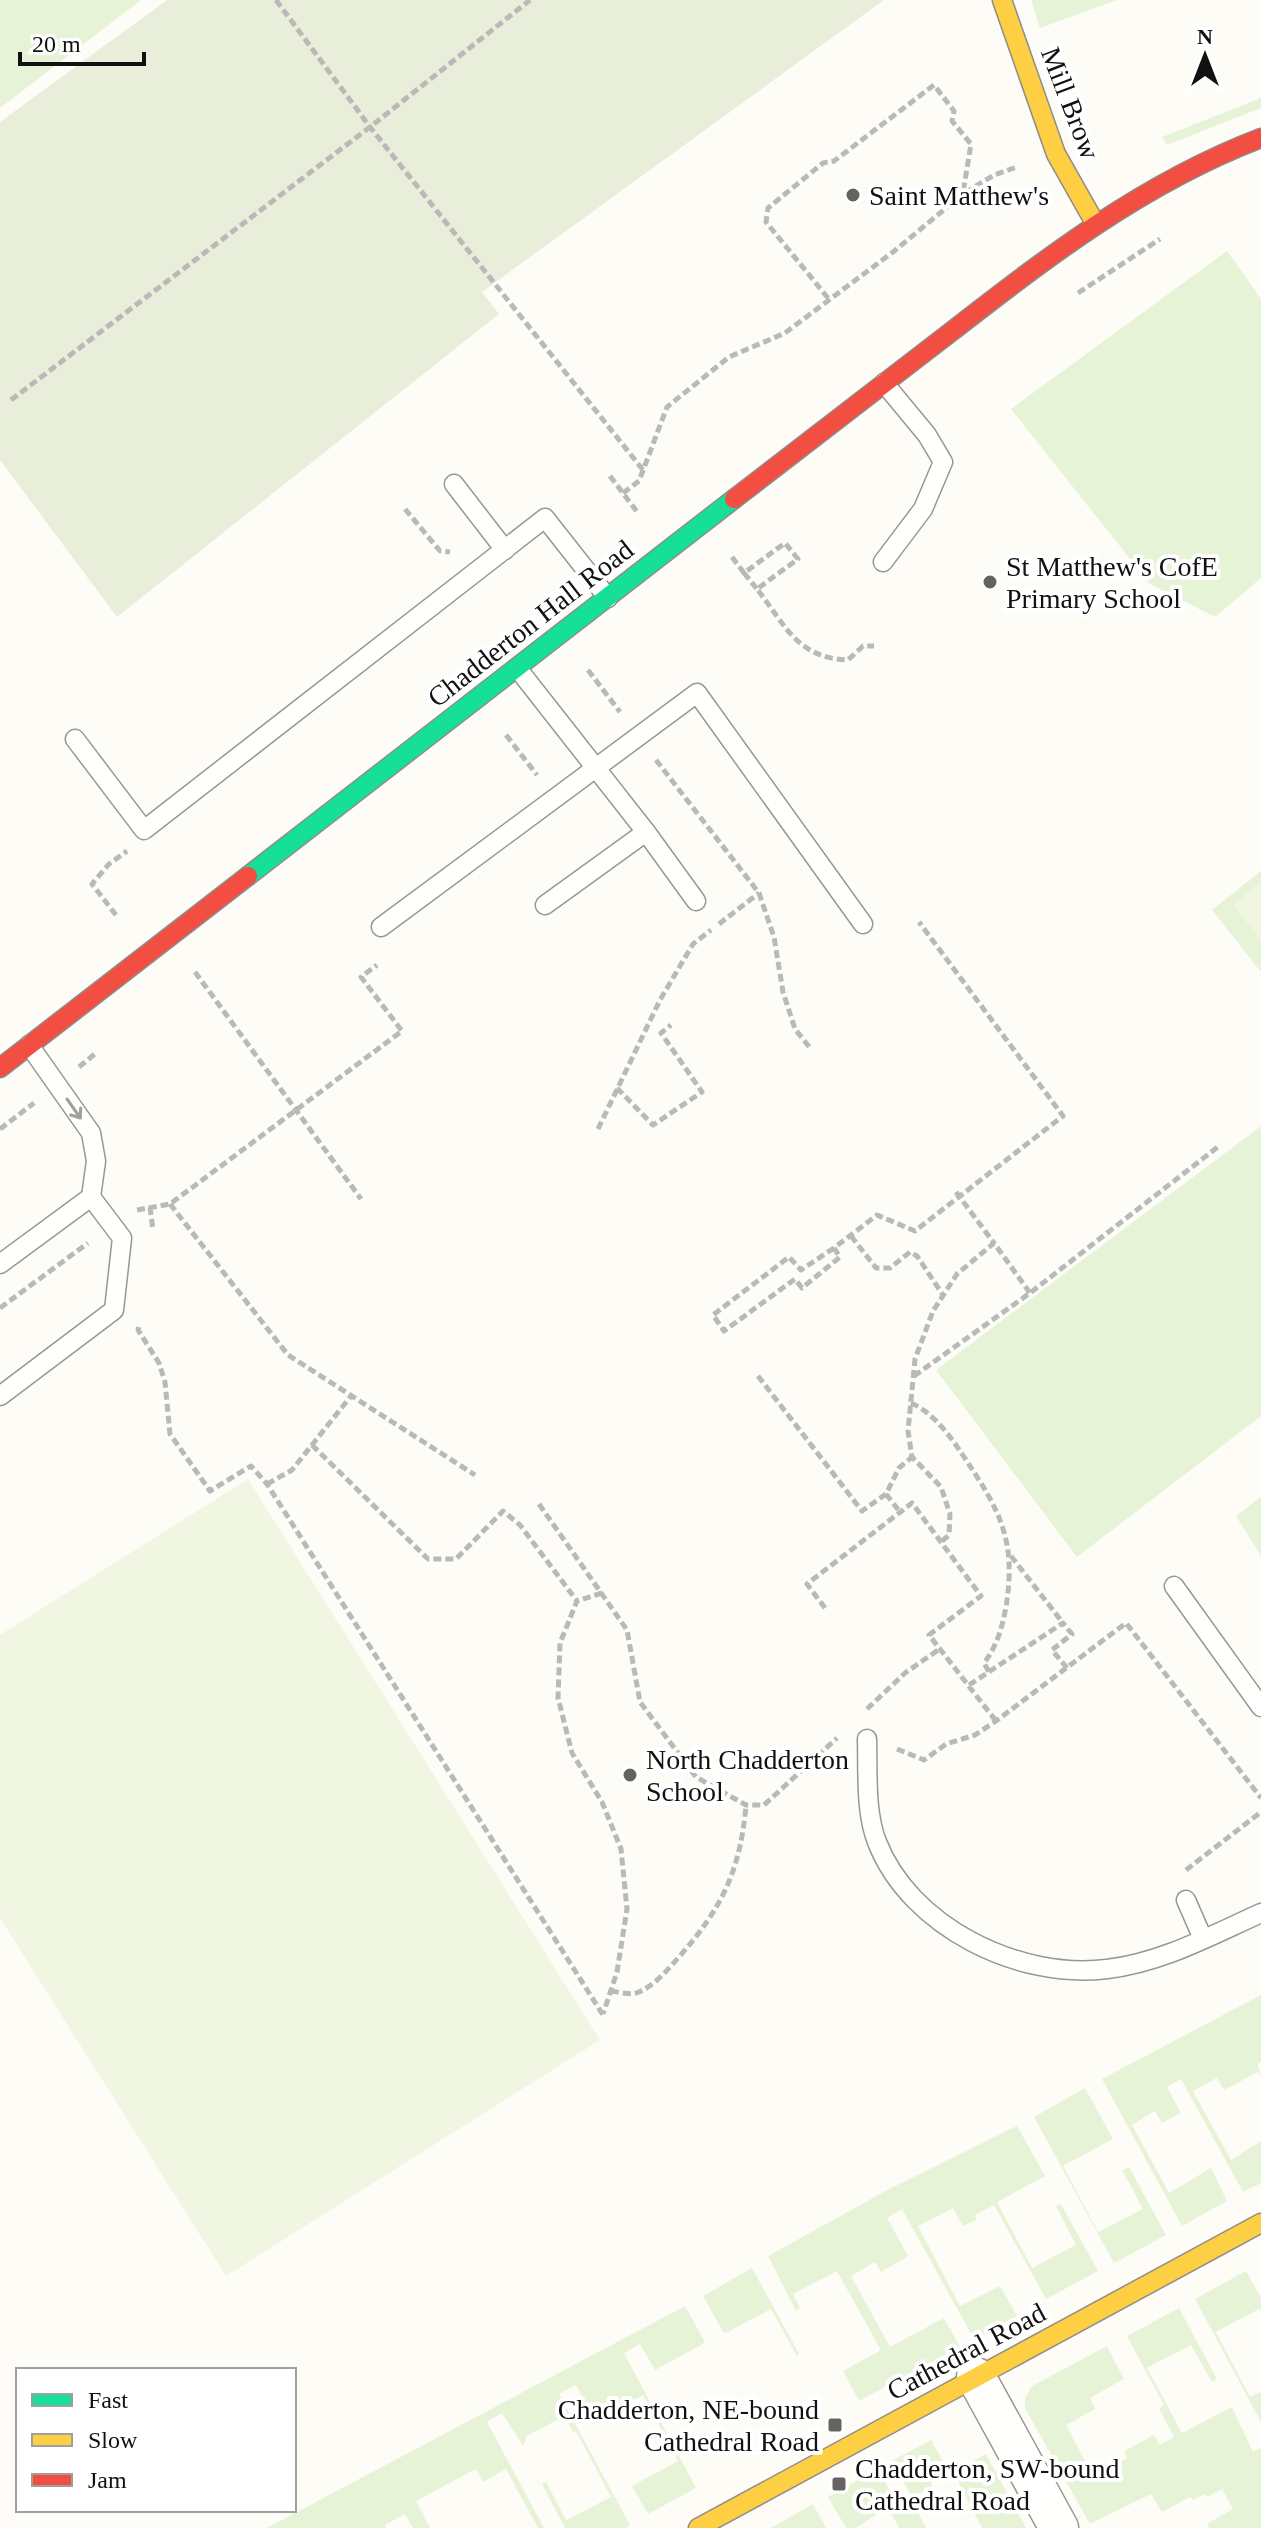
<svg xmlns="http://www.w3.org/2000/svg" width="1261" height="2528" viewBox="0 0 1261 2528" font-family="'Times New Roman',serif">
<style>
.green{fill:#e7f3d7}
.cemetery{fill:#e9eedb}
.pitch{fill:#f0f6e1}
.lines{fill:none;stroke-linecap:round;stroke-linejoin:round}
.lane-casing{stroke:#979795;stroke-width:21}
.street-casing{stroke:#979795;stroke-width:41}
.fast-casing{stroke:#8e8d8b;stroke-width:21}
.slow-casing{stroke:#8e8d8b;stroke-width:21}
.jam-casing{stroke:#8e8d8b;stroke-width:21}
.path{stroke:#b9b9b8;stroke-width:5;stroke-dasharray:8 4;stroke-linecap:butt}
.lane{stroke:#fffffe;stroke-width:18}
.street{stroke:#fffffe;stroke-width:38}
.fast{stroke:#16e098;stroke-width:18}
.slow{stroke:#ffcf43;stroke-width:18}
.jam{stroke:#f24e42;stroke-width:18}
.path-bridge{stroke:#b9b9b8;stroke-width:5;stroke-dasharray:8 4;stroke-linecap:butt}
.oneway{stroke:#a0a09f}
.poi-dot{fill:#646362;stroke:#fff;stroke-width:3}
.labels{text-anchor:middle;stroke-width:8;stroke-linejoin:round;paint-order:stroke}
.street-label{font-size:28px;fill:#111;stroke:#fff}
.poi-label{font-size:28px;fill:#111;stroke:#fff;text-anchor:start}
</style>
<rect width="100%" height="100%" fill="#fdfcf7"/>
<path class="green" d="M0,0H141L0,108Z
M1031,0H1117L1040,28Z
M1261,98V108L1167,145L1162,137Z
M1227,251L1261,299V578L1215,617L1150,584L1011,409Z
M1261,871V972L1212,910Z
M1261,1126V1416L1077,1557L936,1370Z
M1261,1497V1556L1236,1516Z
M1261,1995V2062L1258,2064L1261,2077L1258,2072L1224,2090L1217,2078L1193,2091L1231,2160L1261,2141V2183L1243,2192L1181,2079L1167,2087L1181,2113L1162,2123L1155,2111L1132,2125L1169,2193L1211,2168L1227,2201L1182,2226L1102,2079Z
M1085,2088L1113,2139L1063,2166L1098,2232L1143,2209L1122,2170L1129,2167L1166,2235L1114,2263L1034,2117Z
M1017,2126L1045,2176L997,2202L1032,2268L1076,2245L1056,2206L1061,2204L1098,2271L1046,2299L994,2205L975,2215L977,2220L963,2226L953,2208L918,2226L960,2306L1000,2286L1017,2316L974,2339L902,2209L887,2218L908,2256L881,2272L875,2262L851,2276L890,2347L944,2318L960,2347L859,2401L843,2371L881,2350L837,2271L793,2294L800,2308L796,2311L768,2256L891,2188Z
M752,2268L799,2354L797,2356L771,2309L726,2333L723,2332L703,2296Z
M1246,2271L1261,2298V2311L1259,2309L1216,2332L1250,2397L1261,2392V2422L1195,2299Z
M685,2306L705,2342L701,2345L655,2370L640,2344L624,2353L696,2488L648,2514L632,2486L678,2461L643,2395L595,2420L576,2385L559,2394L630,2525L625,2528H565L542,2484L546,2482L566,2520L611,2497L576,2431L573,2432L568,2423L557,2420L527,2436L523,2446L502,2413L487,2422L544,2528H538L506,2469L483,2482L476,2469L416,2501L430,2528H413L405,2514L385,2525L386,2528H267Z
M1179,2308L1217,2379L1212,2382L1191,2345L1147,2368L1182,2433L1232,2407L1253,2452L1261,2448V2528H1209L1207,2524L1233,2509L1222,2489L1207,2497L1204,2494L1193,2500L1190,2497L1162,2512L1151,2494L1090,2524L1025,2408V2398L1032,2386L1107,2346L1124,2379L1090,2398L1095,2409L1066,2425L1093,2476L1095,2475L1099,2482L1116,2473L1112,2466L1127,2458L1124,2451L1154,2435L1160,2445L1174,2437L1159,2409L1164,2405L1127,2336Z
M931,2440L950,2474L931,2483L932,2487L912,2497L892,2461Z
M986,2454L1026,2528H982L953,2472Z
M878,2469L900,2510L913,2503L926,2528H899L888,2507L856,2528H846L828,2497Z
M813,2504L826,2528H771Z"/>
<path class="cemetery" d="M167,0H884L482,292L499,314L117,617L0,460V122Z"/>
<path class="pitch" d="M1261,882V940L1233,905Z
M248,1479L600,2040L226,2276L0,1918V1635Z"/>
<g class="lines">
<defs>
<path id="lane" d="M454,484L505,550
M883,562L923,509L943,462L927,435L884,383
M518,669L646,832L696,901
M75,739L144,830L545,518L608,598
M545,905L646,832
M381,927L697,693L863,924
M0,1264L91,1197L96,1161L91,1133L29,1045
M0,1396L114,1310L122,1238L91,1197
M1174,1586L1261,1707
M867,1739C868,1771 865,1812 877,1842C910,1927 1019,1980 1107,1969C1161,1963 1212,1935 1261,1913
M1186,1900L1203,1939"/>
<path id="street" d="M976,2377L1059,2528"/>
<path id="fast" d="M248,876L734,499"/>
<path id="slow" d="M1002,0L1056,154L1095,223
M698,2528L1261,2223"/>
<path id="jam" d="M734,499C805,444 876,390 947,335C1046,258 1143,183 1261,138
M0,1068L248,876"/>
</defs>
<use href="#lane" class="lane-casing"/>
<use href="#street" class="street-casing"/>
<use href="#fast" class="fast-casing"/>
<use href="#slow" class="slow-casing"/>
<use href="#jam" class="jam-casing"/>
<path class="path" d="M276,0L370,127L643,470
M1078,293L1160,239
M828,298L766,222L768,208L823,163L834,161L934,85L954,111L952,121L971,144L963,193
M11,400L370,127L530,0
M610,476L638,513
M623,493L639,481L667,407L729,357L785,333L893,252L963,194L994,175L1017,167
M405,509L440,551L450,552
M732,557L744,573L785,543L798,559L757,589C786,626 797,658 848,660L863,646H874
M744,573L757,589
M588,670L620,712
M506,735L537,775
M656,760L759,893L774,937L783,992L795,1029L811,1049
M116,915L92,884L109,864L127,851
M719,924L759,893
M195,972L361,1199
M79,1067L96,1053
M617,1088L653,1125L702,1092L661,1033L671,1025
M0,1129L34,1103
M598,1129L660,1000L693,944L711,930
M170,1204L288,1355L475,1475
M150,1207L153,1230
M137,1210L170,1204L402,1031L361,977L377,965
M851,1236L876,1268H890L910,1252L917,1256L943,1295
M834,1248L801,1270L789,1257L713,1315L724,1331L795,1279L802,1288L840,1257L834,1248L877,1215L915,1231L1063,1116L919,922
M0,1308L88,1243
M139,1327L138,1330L159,1363L165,1382L170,1434L210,1491L251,1466L267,1484L603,2015
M758,1376L862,1511L886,1494L899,1468L912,1457
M914,1376L1030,1293L1219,1146
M911,1403C932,1412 949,1434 962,1454C999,1509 1017,1539 1006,1607C1002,1628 997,1646 984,1663L989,1672
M312,1445L428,1559H456L503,1511L520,1525L577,1601
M267,1484L292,1470L351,1396
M886,1494L900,1512
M539,1504L627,1630L640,1702L696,1777L746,1805H764L837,1738
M942,1541L949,1535L950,1514L941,1487L912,1457L908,1431L915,1359L933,1311L957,1274L994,1243L1030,1293
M1011,1556L1063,1623
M602,1593L577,1601L560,1643L558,1698L572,1753L602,1802L621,1849L627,1909L617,1972L603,2014
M825,1608L807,1584L912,1503L981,1596L929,1635L996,1721
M969,1685L1063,1623L1072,1634L1052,1650L1067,1668
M867,1709L905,1673L941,1648
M897,1749L924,1760L946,1744L975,1735L996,1721L1126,1623L1261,1798
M1186,1870L1261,1812
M611,1991C619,1992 629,1995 636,1993C654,1987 667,1970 679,1957C722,1908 740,1871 746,1806"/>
<use href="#lane" class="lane"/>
<use href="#street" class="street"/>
<use href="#fast" class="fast"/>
<use href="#slow" class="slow"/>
<use href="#jam" class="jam"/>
<path class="path-bridge" d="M956,1192L994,1243"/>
</g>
<defs><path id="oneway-shaft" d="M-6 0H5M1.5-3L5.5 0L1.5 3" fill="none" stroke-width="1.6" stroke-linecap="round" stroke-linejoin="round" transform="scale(2)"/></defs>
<use class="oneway" href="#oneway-shaft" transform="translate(74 1109) rotate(55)"/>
<g class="poi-dot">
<circle cx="853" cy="195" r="8"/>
<circle cx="990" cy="582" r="8"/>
<circle cx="630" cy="1775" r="8"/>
<rect x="827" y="2417" width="16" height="16" rx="4"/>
<rect x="831" y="2476" width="16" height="16" rx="4"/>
</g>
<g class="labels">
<g class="street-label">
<text transform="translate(1071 103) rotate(69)" y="10">Mill Brow</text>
<text transform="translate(530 623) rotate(-38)" y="10">Chadderton Hall Road</text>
<text transform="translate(966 2351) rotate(-28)" y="10">Cathedral Road</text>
</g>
<g class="poi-label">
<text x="869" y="205">Saint Matthew's</text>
<text x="1006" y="576">St Matthew's CofE<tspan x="1006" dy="32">Primary School</tspan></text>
<text x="646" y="1769">North Chadderton<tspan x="646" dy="32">School</tspan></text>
<text x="819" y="2419" text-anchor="end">Chadderton, NE-bound<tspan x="819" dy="32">Cathedral Road</tspan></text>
<text x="855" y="2478">Chadderton, SW-bound<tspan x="855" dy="32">Cathedral Road</tspan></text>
</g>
</g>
<rect x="16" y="2368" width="280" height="144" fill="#ffffff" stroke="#a0a0a0" stroke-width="2"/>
<rect x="32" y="2394" width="40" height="12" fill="#16e098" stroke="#a0a0a0" stroke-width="2"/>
<text x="88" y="2408" font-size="24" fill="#111111">Fast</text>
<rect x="32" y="2434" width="40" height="12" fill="#ffcf43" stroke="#a0a0a0" stroke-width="2"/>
<text x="88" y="2448" font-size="24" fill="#111111">Slow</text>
<rect x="32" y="2474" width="40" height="12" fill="#f24e42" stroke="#a0a0a0" stroke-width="2"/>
<text x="88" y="2488" font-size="24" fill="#111111">Jam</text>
<g transform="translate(1205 56)" stroke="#ffffff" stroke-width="6" paint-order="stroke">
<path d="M0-6L14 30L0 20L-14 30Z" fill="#111111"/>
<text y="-12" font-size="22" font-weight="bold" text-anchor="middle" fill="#111111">N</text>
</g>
<path d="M20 52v12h124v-12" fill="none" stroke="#111111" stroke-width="4"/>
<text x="32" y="52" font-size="24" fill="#111111" stroke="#ffffff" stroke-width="6" paint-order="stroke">20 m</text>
</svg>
